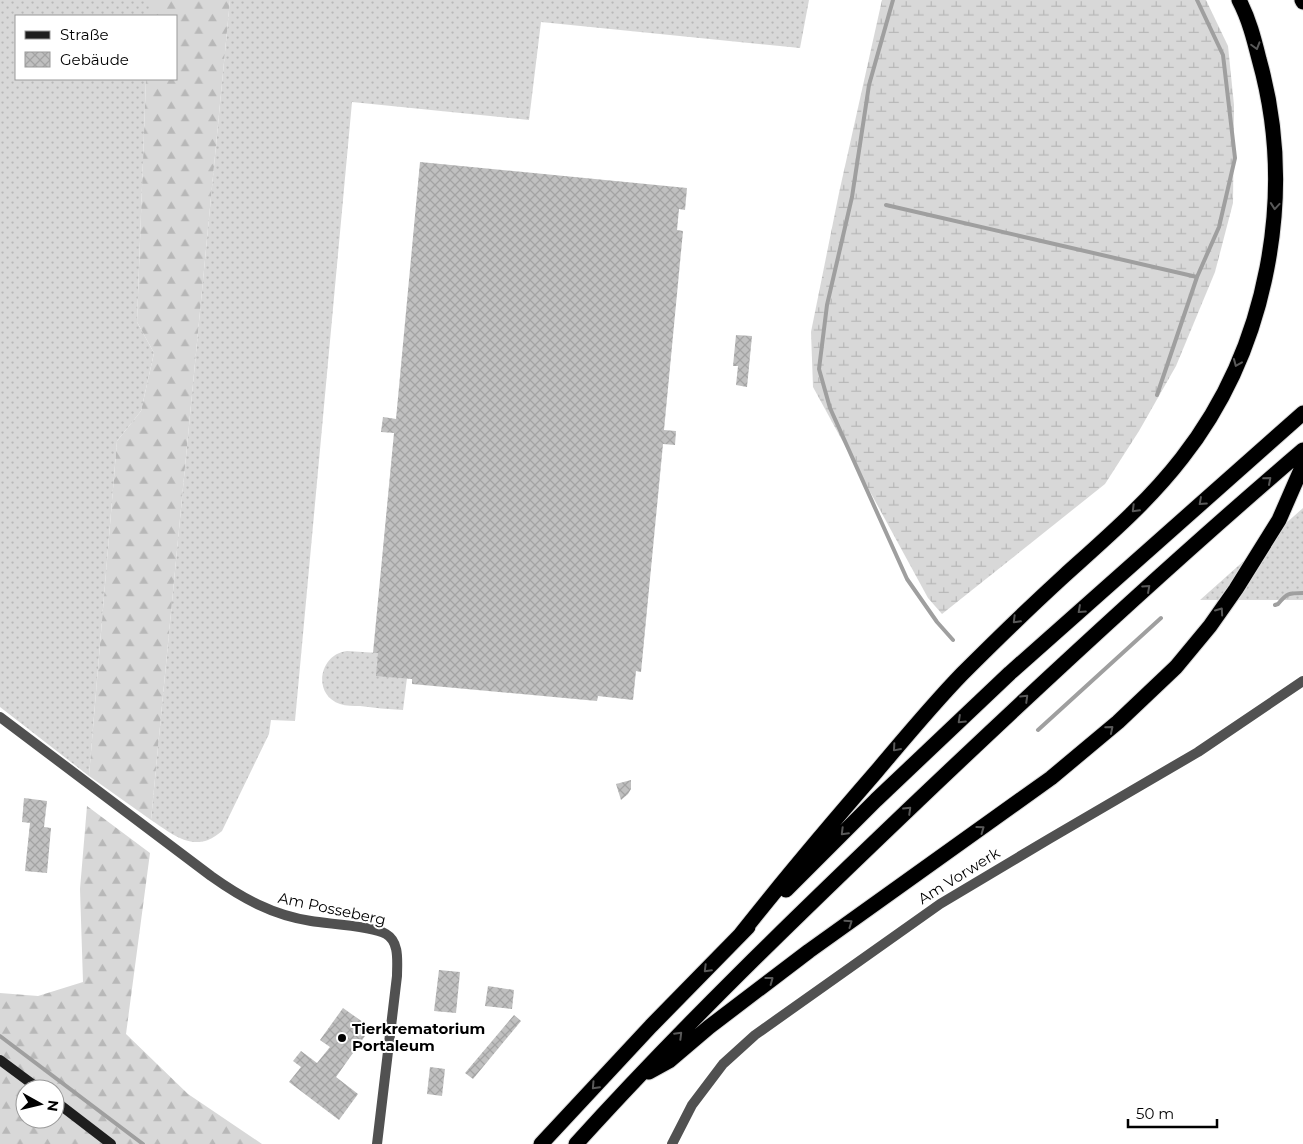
<svg xmlns="http://www.w3.org/2000/svg" width="1303" height="1144" viewBox="0 0 1303 1144" font-family="Montserrat,sans-serif">
<style>
.grass{fill:url(#grass-dots)}
.forest{fill:url(#forest-firs);fill-rule:evenodd}
.wetland{fill:url(#wetland-marsh)}
.lines{fill:none;stroke-linecap:round;stroke-linejoin:round}
.stream{stroke:#9f9f9f;stroke-width:4}
.building{fill:url(#building-cross-hatch)}
.highway-casing{stroke:#dbdbdb;stroke-width:17}
.street{stroke:#515151;stroke-width:10}
.secondary{stroke:#1e1e1e;stroke-width:10}
.highway{stroke:#000;stroke-width:15}
.oneway{stroke:#595959}
.poi-dot{fill:#000;stroke:#fff;stroke-width:2}
.labels{text-anchor:middle;stroke-width:4;stroke-linejoin:round;paint-order:stroke}
.street-label{font-size:15px;fill:#000;stroke:#fff}
.poi-label{font-size:15px;font-weight:bold;fill:#000;stroke:#fff;text-anchor:start}
</style>
<defs>
<pattern id="grass-dots" width="8" height="8" patternUnits="userSpaceOnUse" patternTransform="scale(1.25)"><rect width="8" height="8" fill="#d8d8d8"/><path d="M2 2h.1M6 6h.1" fill="none" stroke="#b8b8b8" stroke-width="1.8" stroke-linecap="round"/></pattern>
<pattern id="forest-firs" width="22" height="20" patternUnits="userSpaceOnUse" patternTransform="scale(1.25)"><rect width="22" height="20" fill="#d8d8d8"/><path d="M5 1l3.5 6h-7zM16 11l3.5 6h-7z" fill="#b8b8b8"/></pattern>
<pattern id="wetland-marsh" width="20" height="14" patternUnits="userSpaceOnUse" patternTransform="scale(1.25)"><rect width="20" height="14" fill="#d8d8d8"/><path d="M1 5h8M5 5V1M11 12h8M15 12V8" fill="none" stroke="#b8b8b8"/></pattern>
<pattern id="building-cross-hatch" width="8" height="8" patternUnits="userSpaceOnUse" patternTransform="scale(1.25)"><rect width="8" height="8" fill="#c0c0c0"/><path d="M0 0l8 8M0 8l8-8" fill="none" stroke="#a3a3a3"/></pattern>
</defs>
<rect width="100%" height="100%" fill="#fff"/>
<path class="grass" d="M0,0H149V16H16V79H146L137,322L154,353L141,411L117,441L89,776L0,707Z
M230,0H809L800,48L541,22L529,120L352,102L295,721L271,720L269,734L222,831C218,834 213,838 208,840C187,848 168,831 151,820Z
M1303,508V600H1200Z
M347,651L378,653L407,678L403,710C388,709 374,708 360,706C354,706 346,706 340,704C312,695 319,654 347,651Z"/>
<path class="forest" d="M149,0H230L151,820L89,776L117,441L141,411L154,353L137,322L146,79H176V16H149Z
M87,806L150,853L126,1034L188,1094L262,1144H0V993L38,996L83,982L80,889ZM25,1089H55V1119H25Z"/>
<path class="wetland" d="M882,0H1206L1228,46L1234,105L1233,203L1215,272L1176,366L1139,431L1105,484L942,614L928,598L813,387L811,332L839,193Z"/>
<g class="lines">
<path class="stream" d="M893,0L869,85L852,197L827,305L819,369L830,408L907,579L937,622L953,640
M886,205L1197,277
M1157,395L1197,277L1219,227L1235,158L1223,55L1197,0
M1275,605L1278,604C1287,593 1289,593 1303,593
M1038,730L1161,618
M0,1036L143,1144"/>
</g>
<path class="building" d="M420,162L687,188L685,210L679,209L677,230L683,231L664,430L676,431L675,445L663,444L641,672L636,671L633,700L598,696L597,701L412,684V679L376,676L378,653H373L394,433L381,432L383,417L396,419Z
M736,335L752,336L747,387L736,385L738,366H733Z
M631,780V789L628,794L621,800L616,784Z
M24,798L47,801L44,827L51,828L47,873L25,871L30,823L22,822Z
M439,970L460,972L456,1013L434,1011Z
M488,986L514,990L512,1009L485,1006Z
M343,1008L367,1025L361,1034L365,1036L336,1077L358,1094L339,1120L289,1082L301,1067L293,1061L301,1051L317,1063L330,1047L320,1040Z
M514,1015L521,1021L473,1079L465,1073Z
M430,1067L445,1069L442,1096L427,1094Z"/>
<g class="lines">
<defs>
<path id="highway" d="M1302,0L1303,2
M786,890L876,800L1010,673L1303,413
M741,934C785,878 830,825 876,772C904,739 932,705 962,674C996,640 1030,607 1065,575C1106,538 1148,502 1182,458C1268,348 1297,194 1259,59C1254,39 1249,19 1239,0
M649,1072L669,1061L709,1027L809,951L1051,778L1118,722L1176,667L1210,626L1236,589L1279,520L1303,465
M541,1144L651,1026L748,927
M576,1144C681,1028 794,919 907,811C1036,688 1167,566 1303,450"/>
</defs>
<use href="#highway" class="highway-casing"/>
<path class="street" d="M0,717L211,876C242,898 272,915 311,921C328,924 372,926 386,934C400,942 397,962 397,976L377,1144
M672,1144L692,1105L723,1064L755,1035L940,904L1049,839L1198,752L1303,681"/>
<path class="secondary" d="M0,1060L39,1089
M55,1101L111,1144"/>
<use href="#highway" class="highway"/>
</g>
<defs><path id="oneway-chevron" d="M-2-3.5L2.5 0L-2 3.5" fill="none" stroke-width="1.6" stroke-linecap="round" stroke-linejoin="round" transform="scale(1.25)"/></defs>
<g class="oneway">
<use href="#oneway-chevron" transform="translate(1256 46) rotate(74)"/>
<use href="#oneway-chevron" transform="translate(1275 206) rotate(95)"/>
<use href="#oneway-chevron" transform="translate(1237 363) rotate(113)"/>
<use href="#oneway-chevron" transform="translate(1268 480) rotate(-41)"/>
<use href="#oneway-chevron" transform="translate(1202 502) rotate(138)"/>
<use href="#oneway-chevron" transform="translate(1135 509) rotate(135)"/>
<use href="#oneway-chevron" transform="translate(1147 588) rotate(-42)"/>
<use href="#oneway-chevron" transform="translate(1081 610) rotate(138)"/>
<use href="#oneway-chevron" transform="translate(1220 611) rotate(-55)"/>
<use href="#oneway-chevron" transform="translate(1016 620) rotate(135)"/>
<use href="#oneway-chevron" transform="translate(1025 698) rotate(-44)"/>
<use href="#oneway-chevron" transform="translate(961 720) rotate(137)"/>
<use href="#oneway-chevron" transform="translate(1110 729) rotate(-40)"/>
<use href="#oneway-chevron" transform="translate(896 748) rotate(131)"/>
<use href="#oneway-chevron" transform="translate(908 810) rotate(-44)"/>
<use href="#oneway-chevron" transform="translate(981 829) rotate(-36)"/>
<use href="#oneway-chevron" transform="translate(844 832) rotate(135)"/>
<use href="#oneway-chevron" transform="translate(849 923) rotate(-35)"/>
<use href="#oneway-chevron" transform="translate(707 969) rotate(135)"/>
<use href="#oneway-chevron" transform="translate(770 980) rotate(-37)"/>
<use href="#oneway-chevron" transform="translate(679 1035) rotate(-45)"/>
<use href="#oneway-chevron" transform="translate(595 1086) rotate(133)"/>
</g>
<circle class="poi-dot" cx="342" cy="1038" r="5"/>
<g class="labels">
<g class="street-label">
<text transform="translate(959 876) rotate(-32)" y="5">Am Vorwerk</text>
<text transform="translate(332 909) rotate(12)" y="5">Am Posseberg</text>
</g>
<g class="poi-label">
<text x="352" y="1034">Tierkrematorium<tspan x="352" dy="17">Portaleum</tspan></text>
</g>
</g>
<rect x="15" y="15" width="162" height="65" fill="#ffffff" stroke="#999999"/>
<rect x="25" y="31" width="25" height="8" fill="#1e1e1e" stroke="#999999"/>
<text x="60" y="40" font-size="15" fill="#000000">Straße</text>
<rect x="25" y="52" width="25" height="15" fill="url(#building-cross-hatch)" stroke="#999999"/>
<text x="60" y="65" font-size="15" fill="#000000">Gebäude</text>
<g transform="translate(40 1104) rotate(98)"><circle r="24" fill="#ffffff" stroke="#999999"/>
<path d="M0-4L9 19L0 12L-9 19Z" fill="#000000"/>
<text y="-8" font-size="14" font-weight="bold" text-anchor="middle" fill="#000000">N</text>
</g>
<path d="M1128 1119v8h89v-8" fill="none" stroke="#000000" stroke-width="2.5"/>
<text x="1136" y="1119" font-size="15" fill="#000000" stroke="#ffffff" stroke-width="4" paint-order="stroke">50 m</text>
</svg>
